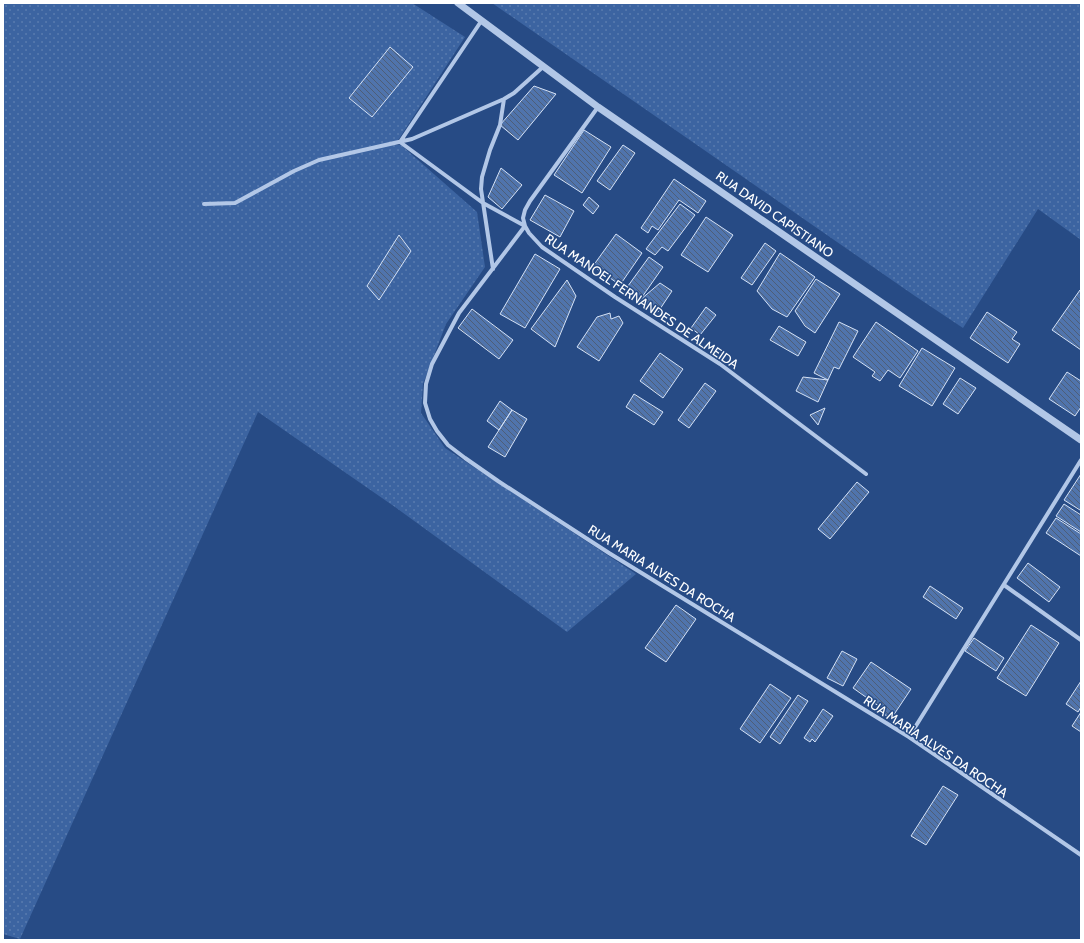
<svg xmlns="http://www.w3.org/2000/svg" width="1084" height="943" viewBox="0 0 1084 943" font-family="Cabin,sans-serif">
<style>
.grass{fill:url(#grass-dots)}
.building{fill:url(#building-back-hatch);stroke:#d5e2f6}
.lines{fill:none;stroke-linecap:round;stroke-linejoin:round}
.minor{stroke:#b2c7e7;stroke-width:4}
.tertiary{stroke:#b2c7e7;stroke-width:7}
.labels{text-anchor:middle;stroke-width:3;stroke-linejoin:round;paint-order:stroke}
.street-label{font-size:13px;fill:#fff;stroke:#274b85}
</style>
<defs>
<pattern id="grass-dots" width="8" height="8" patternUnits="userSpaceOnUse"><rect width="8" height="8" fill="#3c64a1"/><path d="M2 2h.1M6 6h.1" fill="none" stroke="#597baf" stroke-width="1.8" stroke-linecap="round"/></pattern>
<pattern id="building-back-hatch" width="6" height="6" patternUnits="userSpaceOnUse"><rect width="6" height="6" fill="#5074ac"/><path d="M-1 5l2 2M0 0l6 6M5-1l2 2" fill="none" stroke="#4e5e77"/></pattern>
</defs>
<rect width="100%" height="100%" fill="#274b85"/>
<path class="grass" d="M3,3H412L465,37L395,145H401L477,212L485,267L446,324L423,384L421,413L445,448L636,574L567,632L395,507L258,412L20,939L3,934Z
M492,3H1081V240L1038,209L963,328L915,296Z"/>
<path class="building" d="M390,47L413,67L372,117L349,98Z
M534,86L556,94L518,140L500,125Z
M584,130L611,147L582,193L554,175Z
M623,145L635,153L610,190L597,181Z
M501,168L522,185L502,209L488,197Z
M674,179L706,201L698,213L679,200L658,230L652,226L648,233L641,228Z
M545,195L574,211L560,237L530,220Z
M589,197L599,206L593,214L583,205Z
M680,204L695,215L668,251L662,247L655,255L646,249Z
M706,217L733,235L708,272L681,255Z
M616,234L642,253L620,285L593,266Z
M399,235L411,251L379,300L367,286Z
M765,243L776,251L752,285L741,278Z
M780,253L815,277L787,317L772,309L757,291Z
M535,254L560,269L525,328L500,314Z
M649,257L663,267L640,300L625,290Z
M816,279L840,294L815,333L805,326L795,311Z
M567,280L576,296L555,347L531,329Z
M660,283L672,291L658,312L640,300Z
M1080,290L1081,291V350L1052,330Z
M706,307L716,315L700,335L691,328Z
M472,309L513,340L499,359L458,328Z
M987,312L1017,332L1012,339L1020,344L1008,363L970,338Z
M610,313L611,319L619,316L623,323L599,361L577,347L597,317Z
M839,322L858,331L839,369L834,367L828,380L814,373Z
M876,322L918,351L900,378L888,370L880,381L872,376L875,372L853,357Z
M779,326L806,342L798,356L770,340Z
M922,348L955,368L932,406L899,386Z
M660,353L683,369L663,398L640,381Z
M1067,372L1081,381V407L1075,416L1049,399Z
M803,377L828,380L818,402L796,391Z
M960,378L976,388L958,414L943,404Z
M705,383L716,391L689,428L678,420Z
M634,394L663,412L654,425L626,407Z
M500,401L512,410L499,430L487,421Z
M825,408L818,425L810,415Z
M512,410L527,419L505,457L488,447L499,430Z
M1081,474V509L1080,510L1064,500Z
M857,482L869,492L830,539L818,529Z
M1064,504L1081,515V532L1056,516Z
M1056,518L1081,534V556L1046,533Z
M1028,563L1060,587L1049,602L1017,578Z
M930,586L963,608L956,619L923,597Z
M676,605L696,619L666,662L645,648Z
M1031,625L1059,643L1026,696L997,678Z
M974,638L1004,658L996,671L965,651Z
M842,651L857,659L843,686L827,678Z
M871,662L911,689L891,719L877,709L880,707L853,688Z
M1081,681V707L1078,712L1066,704Z
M770,684L791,698L760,743L740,729Z
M798,695L808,701L780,744L770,737Z
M823,709L833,716L815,742L812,739L810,742L804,738Z
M1081,712V732L1072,726Z
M943,786L958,795L926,845L911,836Z"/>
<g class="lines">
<path class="minor" d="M482,20L400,142L483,203L525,226L459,313L432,364L426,384L425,403L430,419L437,431L448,445L465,458L498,481L609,553L909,737L1081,855
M598,107L530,201L525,210L523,218L525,226L529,233L542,247L615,297L720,364L866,474
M204,204L235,203L294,171L319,160L412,139L504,99L514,93L544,66
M493,269L481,189L482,177L490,150L500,125L504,99
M1004,585L1081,640
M909,737L1081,460"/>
<path class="tertiary" d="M458,3L598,107L1081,440"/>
</g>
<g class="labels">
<g class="street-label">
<text transform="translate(775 214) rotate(35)" y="5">RUA DAVID CAPISTIANO</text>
<text transform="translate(642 301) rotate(34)" y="5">RUA MANOEL FERNANDES DE ALMEIDA</text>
<text transform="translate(662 573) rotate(32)" y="5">RUA MARIA ALVES DA ROCHA</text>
<text transform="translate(936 746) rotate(34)" y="5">RUA MARIA ALVES DA ROCHA</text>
</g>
</g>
<rect width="1084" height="943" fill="none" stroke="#ffffff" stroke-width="8"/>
</svg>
